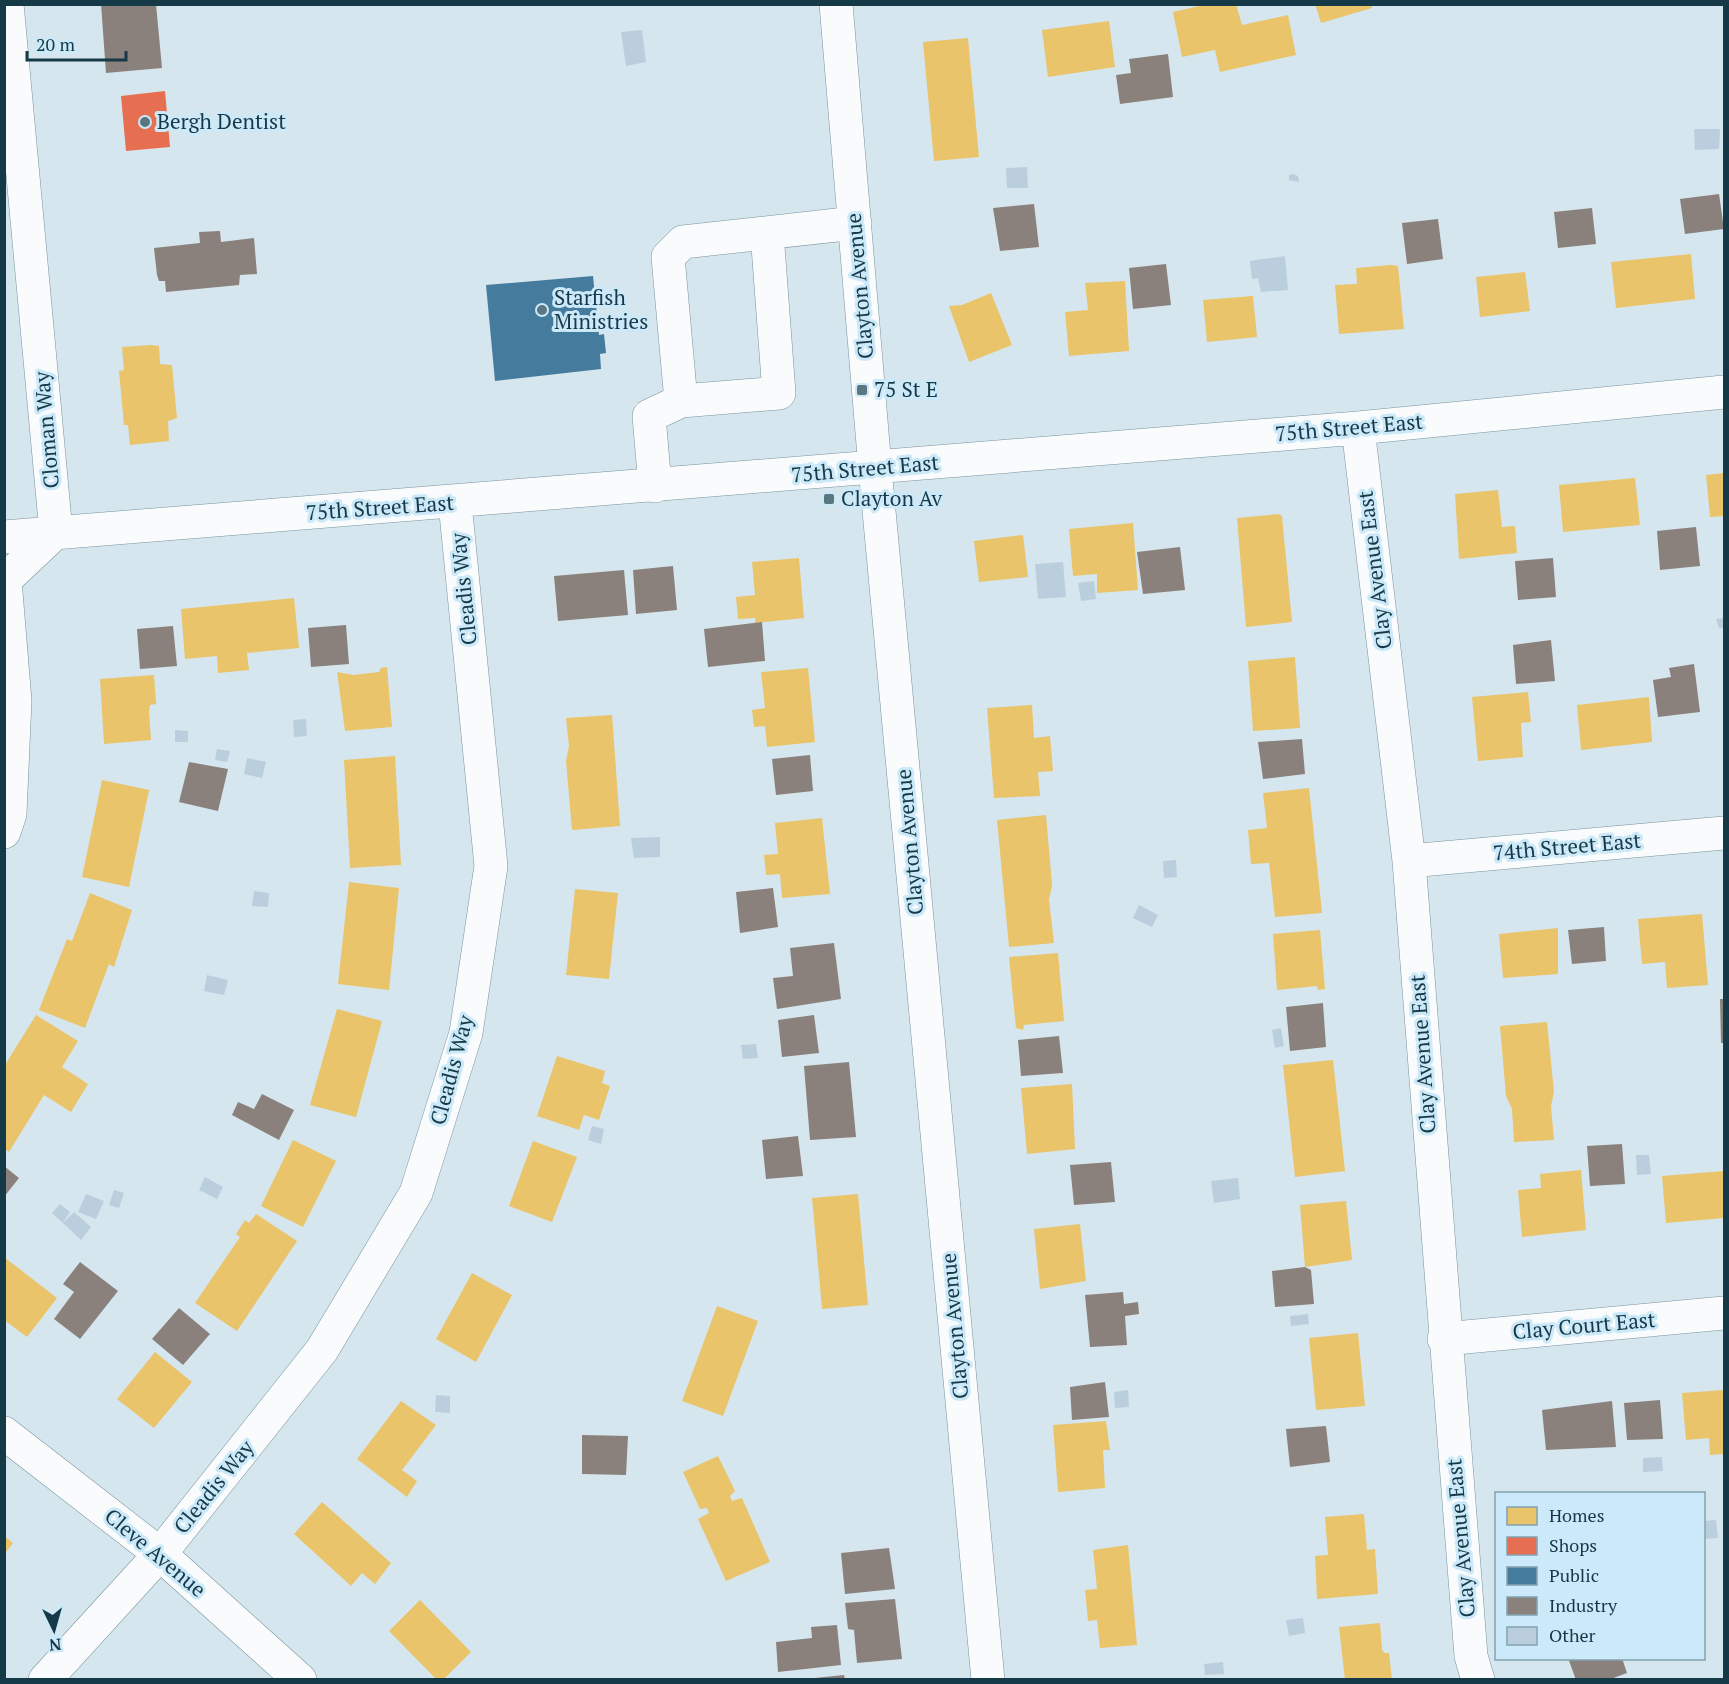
<svg xmlns="http://www.w3.org/2000/svg" width="1729" height="1684" viewBox="0 0 1729 1684" font-family="'PT Serif',serif">
<style>
.homes{fill:#e9c46a}
.shops{fill:#e76f51}
.public{fill:#457b9d}
.industry{fill:#8a817c}
.building{fill:#bbcede}
.lines{fill:none;stroke-linecap:round;stroke-linejoin:round}
.minor-casing{stroke:#78949d;stroke-width:34}
.minor{stroke:#f9fbfc;stroke-width:33}
.poi-dot{fill:#597681;stroke:#cbe9f8;stroke-width:2}
.labels{text-anchor:middle;stroke-width:6;stroke-linejoin:round;paint-order:stroke}
.poi-label{font-size:21px;fill:#163947;stroke:#cbe9f8;text-anchor:start}
.street-label{font-size:21px;fill:#163947;stroke:#cbe9f8}
</style>
<rect width="100%" height="100%" fill="#d6e6ee"/>
<path class="homes" d="M1208,4H1236L1242,25L1288,15L1296,55L1220,72L1215,50L1182,57L1173,12Z
M1315,4H1371L1372,8L1321,23Z
M1109,21L1115,67L1048,77L1042,30Z
M968,38L979,157L934,161L923,42Z
M1691,254L1695,299L1616,308L1611,262Z
M1391,265L1398,266L1404,329L1339,334L1335,285L1357,284L1356,268Z
M1525,272L1530,311L1480,317L1476,277Z
M1125,281L1129,351L1069,356L1065,312L1088,310L1085,283Z
M991,293L1012,345L969,362L949,306L962,305Z
M1253,296L1257,337L1207,342L1203,300Z
M151,345L159,346L160,364L172,365L177,418L168,421L169,441L130,445L128,425H124L119,371L124,370L122,347Z
M1724,473V516L1710,517L1706,475Z
M1635,478L1640,525L1563,532L1559,485Z
M1498,490L1502,527L1515,526L1517,553L1459,559L1455,494Z
M1279,514L1282,516L1292,622L1246,627L1237,518Z
M1133,523L1138,590L1097,593V574L1073,576L1069,529Z
M1023,535L1028,577L979,582L974,541Z
M799,558L804,618L755,623V618L738,619L736,597L755,595L752,562Z
M294,598L299,648L247,653L249,670L218,673L217,656L185,659L181,609Z
M1295,657L1300,728L1253,731L1248,661Z
M387,667L392,727L345,731L337,672L354,675L379,672L381,668Z
M808,668L815,742L767,747L765,726L754,727L752,710L765,708L761,672Z
M154,675L156,704L150,705L149,712L151,740L104,744L100,679Z
M1528,692L1531,722L1521,723L1523,757L1478,761L1472,697Z
M1649,697L1652,742L1581,750L1577,705Z
M1032,705L1034,738L1050,736L1053,771L1038,772L1040,796L994,798L987,708Z
M612,715L620,826L572,830L566,761L569,746L566,718Z
M395,756L401,865L350,868L344,760Z
M102,780L149,790L129,887L82,877Z
M1309,788L1322,913L1275,917L1269,863L1251,864L1248,830L1267,828L1263,793Z
M1046,815L1052,885L1049,900L1054,943L1009,947L997,820Z
M822,818L830,894L782,898L780,874L766,875L764,855L778,854L775,823Z
M349,882L399,888L389,990L338,984Z
M575,889L618,893L609,979L566,975Z
M90,893L132,910L114,967L109,964L85,1028L39,1010L67,939L72,941Z
M1702,914L1708,985L1667,988L1665,962L1642,964L1638,919Z
M1558,928V974L1503,978L1499,934Z
M1320,930L1325,989L1318,990L1317,986L1277,990L1273,934Z
M1058,953L1064,1021L1024,1025L1023,1030L1016,1028L1009,957Z
M337,1009L382,1021L356,1117L310,1105Z
M36,1015L78,1041L62,1067L88,1084L71,1112L44,1095L9,1152L5,1149V1065Z
M1547,1022L1554,1092L1551,1106L1554,1140L1514,1142L1512,1109L1506,1096L1500,1026Z
M557,1056L605,1071L602,1083L610,1086L599,1120L584,1115L579,1130L537,1116Z
M1333,1060L1345,1171L1295,1177L1283,1065Z
M1072,1084L1075,1149L1027,1154L1021,1088Z
M293,1140L336,1161L303,1227L261,1206Z
M533,1141L577,1157L552,1222L509,1206Z
M1581,1170L1586,1230L1522,1237L1518,1190L1541,1188L1540,1174Z
M1724,1171V1218L1666,1223L1662,1176Z
M858,1194L868,1305L822,1309L812,1198Z
M1346,1201L1352,1260L1305,1267L1300,1205Z
M256,1214L297,1241L237,1331L195,1303L240,1237L236,1234L245,1220L249,1223Z
M1080,1224L1086,1281L1040,1289L1034,1229Z
M4,1257L57,1298L27,1337L4,1320Z
M472,1273L512,1295L476,1362L436,1339Z
M717,1306L758,1321L723,1416L682,1401Z
M1358,1333L1365,1406L1316,1410L1309,1338Z
M155,1352L192,1382L154,1428L117,1399Z
M1724,1390V1454L1710,1455L1709,1438L1686,1440L1682,1393Z
M401,1401L436,1425L402,1470L417,1481L407,1497L357,1459Z
M1106,1421L1110,1450H1103L1105,1488L1058,1492L1053,1425Z
M718,1456L735,1491L730,1496L732,1501L742,1498L770,1562L726,1581L698,1519L709,1513L707,1508L700,1509L683,1472Z
M322,1502L391,1563L375,1584L362,1573L351,1586L294,1534Z
M1364,1514L1367,1550L1375,1549L1378,1594L1317,1599L1315,1556L1328,1555L1325,1517Z
M4,1536L13,1543L4,1555Z
M1128,1545L1137,1645L1100,1648L1097,1620L1088,1621L1085,1590L1097,1589L1093,1550Z
M420,1600L471,1652L443,1680H437L389,1631Z
M1380,1623L1382,1649L1384,1653H1389L1392,1680H1345L1339,1627Z"/>
<path class="shops" d="M165,91L170,147L126,151L121,96Z"/>
<path class="public" d="M593,276L599,335L604,334L606,353L600,354L601,369L495,381L486,285Z"/>
<path class="industry" d="M101,4H156L162,68L106,73Z
M1168,54L1173,97L1120,104L1116,75L1131,73L1129,59Z
M1719,194L1724,229L1685,234L1680,199Z
M1034,204L1039,247L1000,251L993,208Z
M1592,208L1596,244L1558,248L1554,212Z
M1438,219L1443,259L1407,264L1402,223Z
M220,231L221,242L254,238L257,274L240,275L239,285L166,292L165,281H159L157,275L154,248L200,243L199,232Z
M1166,264L1171,305L1133,309L1129,268Z
M1696,527L1700,566L1660,570L1657,531Z
M1180,547L1185,590L1143,594L1137,552Z
M1553,558L1556,597L1518,600L1515,561Z
M673,566L677,610L636,614L633,570Z
M624,570L628,615L558,621L554,576Z
M762,622L765,661L708,667L704,629Z
M346,625L349,664L311,667L308,628Z
M173,626L177,666L140,669L137,629Z
M1551,640L1555,681L1516,684L1513,645Z
M1694,664L1700,712L1658,717L1653,680L1671,677L1669,668Z
M1302,739L1305,774L1263,779L1258,742Z
M810,755L813,791L776,795L772,759Z
M189,762L228,769L218,811L179,802Z
M773,888L778,927L740,933L736,892Z
M1604,927L1606,961L1572,964L1568,930Z
M834,943L841,999L777,1009L773,978L793,976L790,948Z
M1720,999H1724V1043H1721Z
M1323,1003L1326,1047L1290,1051L1286,1007Z
M814,1015L819,1053L782,1057L778,1020Z
M1059,1036L1063,1073L1021,1076L1018,1040Z
M849,1062L856,1137L810,1140L804,1066Z
M262,1094L294,1110L279,1140L232,1115L238,1102L254,1109Z
M798,1136L803,1176L766,1179L762,1140Z
M1622,1144L1625,1184L1590,1186L1587,1146Z
M1111,1162L1115,1202L1074,1205L1070,1165Z
M4,1166L19,1178L4,1197Z
M80,1262L118,1291L80,1339L54,1319L74,1292L63,1284Z
M1305,1267L1311,1270L1314,1304L1275,1307L1272,1271Z
M1123,1292L1124,1304L1138,1302L1139,1314L1125,1316L1127,1345L1090,1347L1085,1295Z
M179,1308L210,1334L183,1365L152,1339Z
M1105,1382L1109,1417L1072,1420L1070,1387Z
M1660,1400L1663,1439L1627,1440L1624,1403Z
M1612,1401L1616,1447L1546,1450L1542,1410Z
M1326,1426L1330,1462L1290,1467L1286,1429Z
M582,1435L628,1436L626,1475L582,1474Z
M889,1548L895,1589L845,1594L841,1553Z
M895,1599L902,1659L857,1663L854,1630L848,1629L845,1603Z
M837,1625L841,1665L778,1672L776,1642L812,1638L811,1627Z
M1568,1658H1622L1627,1673L1608,1680H1576Z
M844,1675L845,1680H815V1678Z"/>
<path class="building" d="M642,30L646,62L626,66L621,32Z
M1694,129H1720L1719,149L1695,150Z
M1027,167L1028,188H1007L1006,168Z
M1293,174L1298,176L1299,182L1289,180V175Z
M1285,256L1288,290L1261,292L1258,278L1252,279L1250,261Z
M1063,562L1066,597L1038,599L1035,564Z
M1094,581L1096,599L1081,601L1078,583Z
M1724,618V628H1719L1716,619Z
M306,719L307,736L294,737L293,720Z
M175,730L188,731V742H175Z
M217,749L230,751L227,762L215,760Z
M247,758L266,762L262,778L244,774Z
M660,837V857L634,858L631,838Z
M1176,860L1177,877L1164,878L1163,861Z
M254,891L269,893L268,907L252,906Z
M1139,905L1158,915L1152,927L1133,918Z
M207,975L228,980L224,995L204,991Z
M1281,1028L1284,1046L1275,1048L1272,1030Z
M756,1044L758,1058L743,1059L741,1045Z
M592,1126L604,1129L601,1144L588,1140Z
M1636,1155H1649L1651,1174L1637,1175Z
M205,1177L223,1187L217,1199L199,1190Z
M1238,1178L1240,1199L1214,1203L1211,1181Z
M114,1190L124,1193L119,1208L109,1205Z
M86,1194L104,1201L96,1219L78,1212Z
M60,1204L70,1212L63,1223L74,1212L91,1227L81,1240L63,1223L52,1213Z
M1308,1314L1309,1324L1291,1326L1290,1316Z
M1128,1390L1129,1407L1115,1408L1114,1392Z
M436,1395L450,1396V1413L435,1412Z
M1662,1457L1663,1471L1643,1472V1458Z
M1716,1520L1718,1538L1704,1539V1521Z
M1303,1618L1305,1633L1289,1636L1286,1620Z
M1223,1662L1224,1674L1205,1675L1204,1664Z"/>
<g class="lines">
<defs>
<path id="minor" d="M836,4L875,468L988,1680
M681,401L779,393L767,233
M1358,428L1409,861L1471,1656L1478,1680
M655,486L649,416L681,401L668,257L683,242L855,223
M4,537L1358,428L1724,392
M4,832L10,814L15,701L5,580L56,532L7,4
M1409,861L1724,833
M1444,1339L1724,1313
M4,1433L160,1554L300,1680
M45,1680L160,1554L322,1350L416,1193L466,1033L491,866L455,503"/>
</defs>
<use href="#minor" class="minor-casing"/>
<use href="#minor" class="minor"/>
</g>
<g class="poi-dot">
<circle cx="145" cy="122" r="6"/>
<circle cx="542" cy="310" r="6"/>
<rect x="856" y="384" width="12" height="12" rx="3"/>
<rect x="823" y="493" width="12" height="12" rx="3"/>
</g>
<g class="labels">
<g class="poi-label">
<text x="157" y="129">Bergh Dentist</text>
<text x="554" y="305">Starfish<tspan x="554" dy="24">Ministries</tspan></text>
<text x="874" y="397">75 St E</text>
<text x="841" y="506">Clayton Av</text>
</g>
<g class="street-label">
<text transform="translate(860 286) rotate(-95)" y="7">Clayton Avenue</text>
<text transform="translate(1349 428) rotate(-5)" y="7">75th Street East</text>
<text transform="translate(47 430) rotate(-95)" y="7">Cloman Way</text>
<text transform="translate(865 469) rotate(-5)" y="7">75th Street East</text>
<text transform="translate(380 508) rotate(-4)" y="7">75th Street East</text>
<text transform="translate(1375 570) rotate(-97)" y="7">Clay Avenue East</text>
<text transform="translate(464 589) rotate(-96)" y="7">Cleadis Way</text>
<text transform="translate(910 842) rotate(-95)" y="7">Clayton Avenue</text>
<text transform="translate(1567 847) rotate(-5)" y="7">74th Street East</text>
<text transform="translate(1423 1054) rotate(-94)" y="7">Clay Avenue East</text>
<text transform="translate(452 1070) rotate(-75)" y="7">Cleadis Way</text>
<text transform="translate(955 1326) rotate(-95)" y="7">Clayton Avenue</text>
<text transform="translate(1584 1326) rotate(-5)" y="7">Clay Court East</text>
<text transform="translate(214 1487) rotate(-51)" y="7">Cleadis Way</text>
<text transform="translate(1461 1538) rotate(-95)" y="7">Clay Avenue East</text>
<text transform="translate(155 1553) rotate(40)" y="7">Cleve Avenue</text>
</g>
</g>
<rect width="1729" height="1684" fill="none" stroke="#163947" stroke-width="12"/>
<rect x="1495" y="1492" width="210" height="168" fill="#cbe9f8" stroke="#83a3b1" stroke-width="1.5"/>
<rect x="1507" y="1507" width="30" height="18" fill="#e9c46a" stroke="#83a3b1" stroke-width="1.5"/>
<text x="1549" y="1522" font-size="18" fill="#163947">Homes</text>
<rect x="1507" y="1537" width="30" height="18" fill="#e76f51" stroke="#83a3b1" stroke-width="1.5"/>
<text x="1549" y="1552" font-size="18" fill="#163947">Shops</text>
<rect x="1507" y="1567" width="30" height="18" fill="#457b9d" stroke="#83a3b1" stroke-width="1.5"/>
<text x="1549" y="1582" font-size="18" fill="#163947">Public</text>
<rect x="1507" y="1597" width="30" height="18" fill="#8a817c" stroke="#83a3b1" stroke-width="1.5"/>
<text x="1549" y="1612" font-size="18" fill="#163947">Industry</text>
<rect x="1507" y="1627" width="30" height="18" fill="#bbcede" stroke="#83a3b1" stroke-width="1.5"/>
<text x="1549" y="1642" font-size="18" fill="#163947">Other</text>
<g transform="translate(54 1630) rotate(175)" stroke="#cbe9f8" stroke-width="4.5" paint-order="stroke">
<path d="M0-4.5L10 22L0 15L-10 22Z" fill="#163947"/>
<text y="-9" font-size="16" font-weight="bold" text-anchor="middle" fill="#163947">N</text>
</g>
<path d="M27 51v9h99v-9" fill="none" stroke="#163947" stroke-width="3"/>
<text x="36" y="51" font-size="18" fill="#163947" stroke="#cbe9f8" stroke-width="4.5" paint-order="stroke">20 m</text>
</svg>
